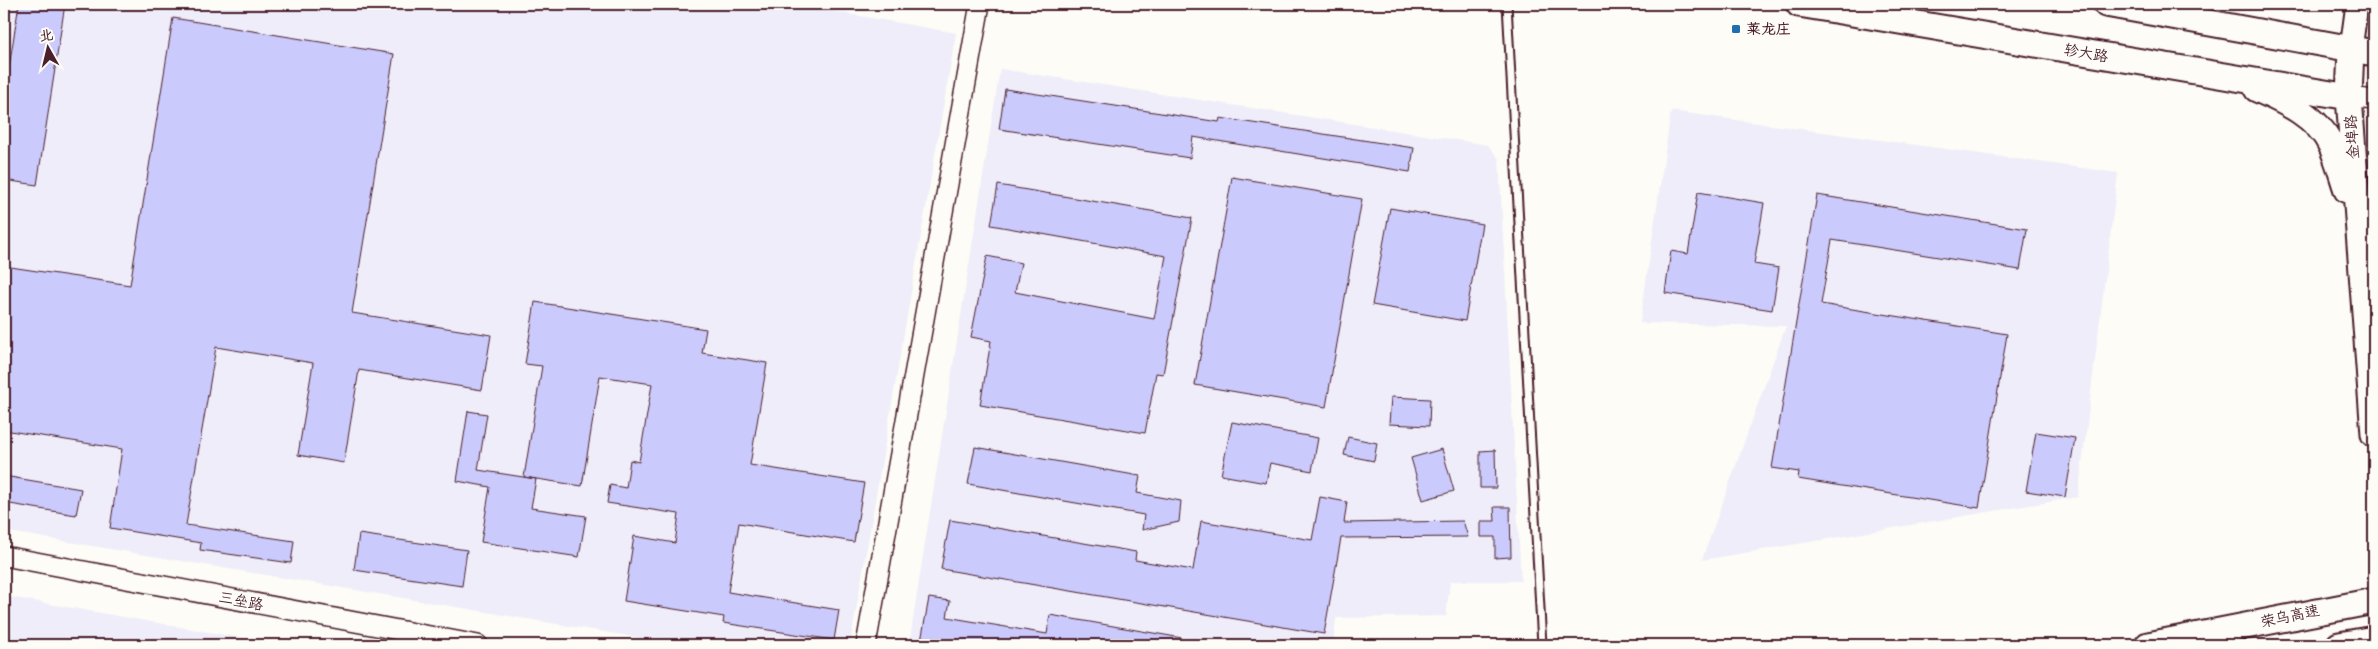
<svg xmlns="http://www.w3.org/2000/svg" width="2378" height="649" viewBox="0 0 2378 649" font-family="'Shantell Sans','LXGW WenKai TC',sans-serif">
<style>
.built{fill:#eeedf9}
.building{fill:#cbcafd;stroke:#4a1f2b}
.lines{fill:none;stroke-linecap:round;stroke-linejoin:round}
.lane-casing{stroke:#4a1f2b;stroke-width:11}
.secondary-casing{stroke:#4a1f2b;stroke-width:22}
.primary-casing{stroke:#4a1f2b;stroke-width:25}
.highway-casing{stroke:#4a1f2b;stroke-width:29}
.lane{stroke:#fdfcf7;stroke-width:7}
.secondary{stroke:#fdfcf7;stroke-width:19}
.primary{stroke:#fdfcf7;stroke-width:21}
.highway{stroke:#fdfcf7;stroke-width:25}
.poi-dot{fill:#1f6fb2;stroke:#fdfcf7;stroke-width:2}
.labels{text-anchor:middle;stroke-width:4;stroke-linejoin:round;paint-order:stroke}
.poi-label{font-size:15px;font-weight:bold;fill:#4a1f2b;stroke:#fdfcf7;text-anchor:start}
.street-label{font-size:15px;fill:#4a1f2b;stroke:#fdfcf7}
</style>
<rect width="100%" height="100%" fill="#fdfcf7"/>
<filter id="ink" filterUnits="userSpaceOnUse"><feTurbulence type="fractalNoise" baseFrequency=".02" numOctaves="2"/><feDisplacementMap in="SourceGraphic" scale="10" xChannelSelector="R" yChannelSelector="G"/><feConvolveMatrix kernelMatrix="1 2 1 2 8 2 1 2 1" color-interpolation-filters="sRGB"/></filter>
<g filter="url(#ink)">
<path class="built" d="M4,4H792L956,33L850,645H682L4,531Z
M1000,69L1488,145L1499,159L1521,581H1450L1446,616L1336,618L1333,645H909Z
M1671,111L2118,173L2078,497L1702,560L1786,326L1640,323Z
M4,596L282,645H4Z"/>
<path class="building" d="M19,4H65L37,185L4,180V99Z
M173,18L394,54L352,313L491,335L482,390L359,370L344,463L298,455L313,363L216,347L186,525L294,541L291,563L200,550L201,543L110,528L122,449L4,430V266L130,285Z
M1005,89L1219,122L1220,118L1414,148L1410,172L1193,137L1190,158L999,129Z
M1232,177L1362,199L1326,407L1195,385Z
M998,185L1192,218L1163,374L1156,373L1145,433L980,405L991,341L971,337L987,256L1021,263L1015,292L1154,319L1166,256L991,225Z
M1698,192L1764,203L1754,264L1779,268L1772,310L1665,293L1671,251L1688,254Z
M1817,195L2027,229L2020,270L1832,240L1821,304L2007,334L1979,508L1798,479L1799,472L1772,468Z
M1390,208L1482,224L1465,321L1372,305Z
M535,302L706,329L702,353L767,363L750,465L864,483L854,542L739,523L728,592L839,610L834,640L723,623L724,617L624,601L634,536L675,543L679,514L607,503L610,485L626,488L630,460L639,462L652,384L600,376L582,486L524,477L542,366L525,364Z
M1391,397L1430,399L1429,426L1389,424Z
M468,411L487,414L478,470L536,479L531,508L586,516L579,557L481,542L490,487L457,481Z
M1232,422L1318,438L1312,471L1270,463L1266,483L1221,475Z
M2036,432L2075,438L2065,497L2026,491Z
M1348,437L1377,443L1374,461L1344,455Z
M975,447L1140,476L1137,493L1181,501L1179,522L1142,530L1144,515L968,484Z
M1442,449L1454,491L1423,500L1411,458Z
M1495,450L1496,488H1480V451Z
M4,476L81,489L76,515L4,503Z
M1320,497L1347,502L1344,523L1463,521L1468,537L1341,538L1324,634L941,569L950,520L1136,552L1135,560L1193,570L1201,521L1312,540Z
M1494,507H1510L1511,557L1495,558V537H1481V521H1495Z
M359,534L467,550L462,586L354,570Z
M929,598L950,601L947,617L1047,634L1050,615L1182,638V645H943L921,641Z"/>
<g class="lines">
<defs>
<path id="lane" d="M1507,4L1542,645"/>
<path id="secondary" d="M2349,97L2374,100
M4,556L478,645
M866,645L980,4"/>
<path id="primary" d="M2351,49L2357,4"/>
<path id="highway" d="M1799,4L2349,97
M2106,4L2374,53
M2351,49L2349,97L2374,434
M2257,89C2286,102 2317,116 2331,145C2338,159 2342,176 2347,190
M2148,645L2374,601
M2339,645L2374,639"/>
</defs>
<use href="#lane" class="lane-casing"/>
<use href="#secondary" class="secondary-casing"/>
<use href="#primary" class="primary-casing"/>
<use href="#highway" class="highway-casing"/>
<use href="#lane" class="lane"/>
<use href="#secondary" class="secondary"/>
<use href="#primary" class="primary"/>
<use href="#highway" class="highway"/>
</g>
</g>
<rect class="poi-dot" x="1731" y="24" width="10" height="10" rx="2.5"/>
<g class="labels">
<g class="poi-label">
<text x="1746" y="34">莱龙庄</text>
</g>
<g class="street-label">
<text transform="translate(2086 53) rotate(10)" y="5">轸大路</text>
<text transform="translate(2352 137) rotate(-94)" y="5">金埠路</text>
<text transform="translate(241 601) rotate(11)" y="5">三垒路</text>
<text transform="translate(2290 616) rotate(-12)" y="5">荣乌高速</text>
</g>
</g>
<rect width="2378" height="649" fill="none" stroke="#fdfcf7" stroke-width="20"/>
<rect x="10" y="10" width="2358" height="629" fill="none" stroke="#4a1f2b" stroke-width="2" filter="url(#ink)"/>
<g transform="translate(48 48) rotate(352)" stroke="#fdfcf7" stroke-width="4" paint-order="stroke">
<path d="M0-4L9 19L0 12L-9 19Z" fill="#4a1f2b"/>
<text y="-8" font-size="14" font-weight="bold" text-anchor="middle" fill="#4a1f2b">北</text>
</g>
</svg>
